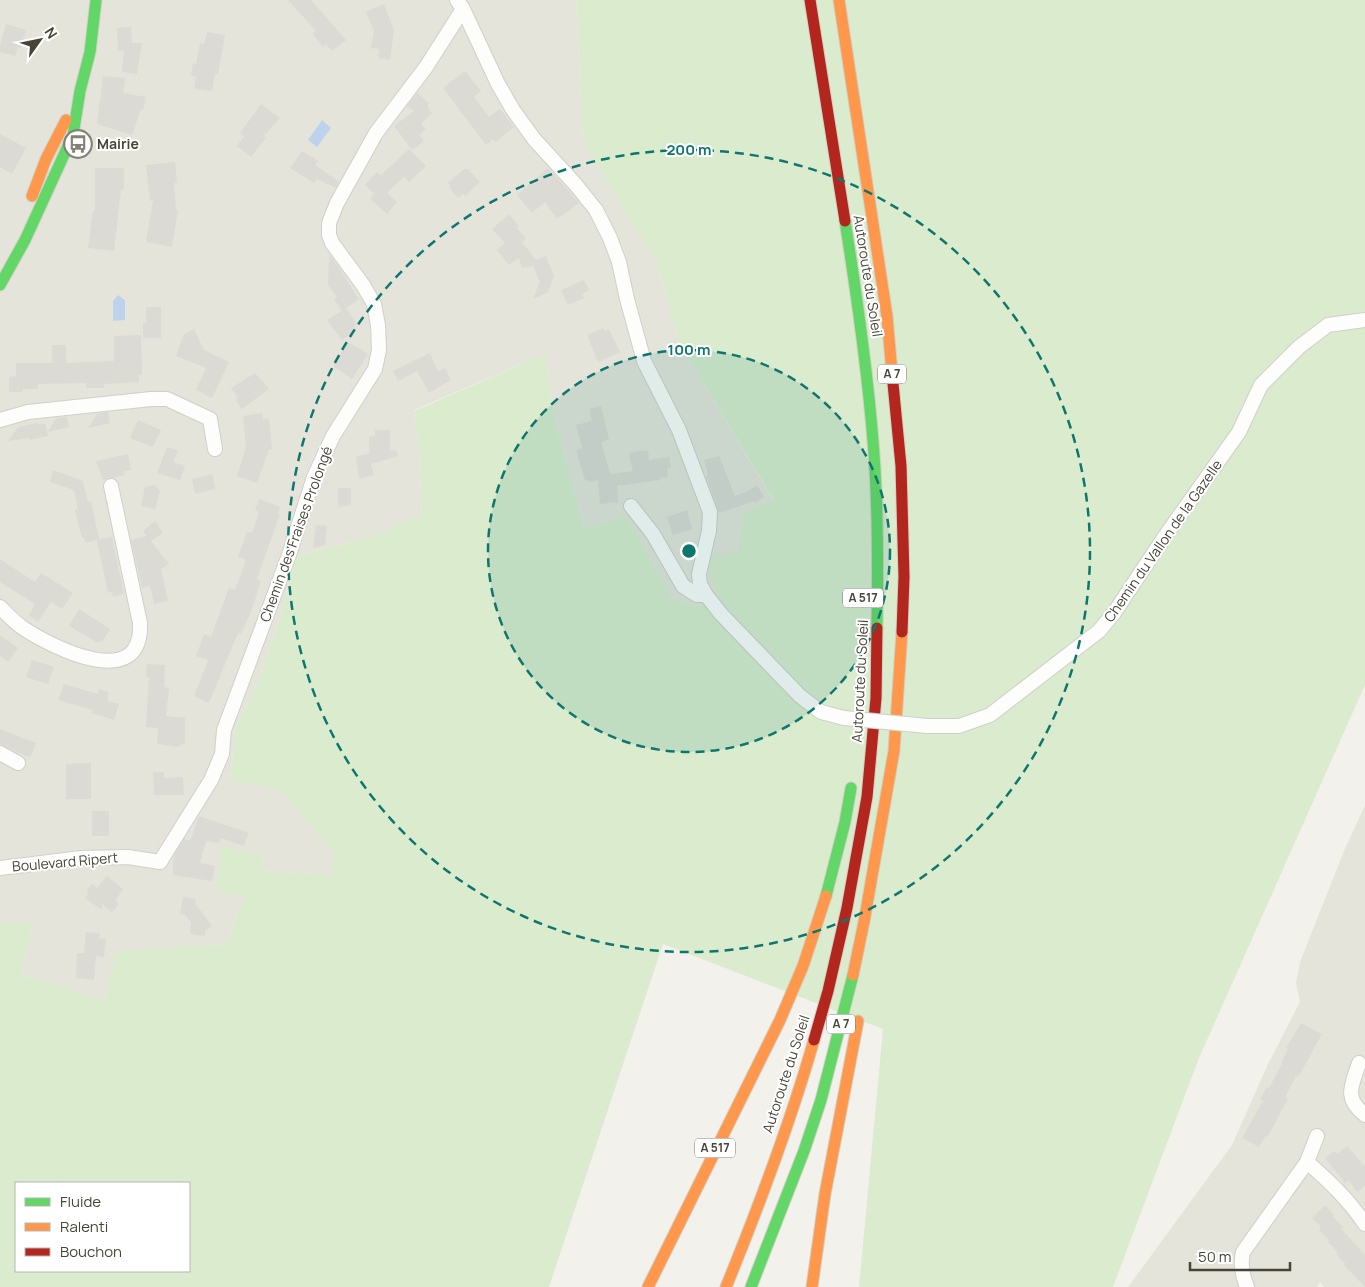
<svg xmlns="http://www.w3.org/2000/svg" width="1365" height="1287" viewBox="0 0 1365 1287" font-family="Manrope,sans-serif">
<style>
.residential{fill:#e5e4da}
.green{fill:#daeccd;fill-rule:evenodd}
.water{fill:#bfd2ed}
.building{fill:#dbdad4}
.lines{fill:none;stroke-linecap:round;stroke-linejoin:round}
.street-casing{stroke:#d0cfc9;stroke-width:16}
.fast-casing{stroke:#d0d0c3;stroke-width:13}
.slow-casing{stroke:#d0d0c3;stroke-width:13}
.jam-casing{stroke:#d0d0c3;stroke-width:13}
.street{stroke:#fdfdfc;stroke-width:14}
.fast{stroke:#63d668;stroke-width:11}
.slow{stroke:#ff974d;stroke-width:11}
.jam{stroke:#b3261e;stroke-width:11}
.street-bridge-casing{stroke:#d0cfc9;stroke-width:16;stroke-linecap:butt}
.street-bridge{stroke:#fdfdfc;stroke-width:14}
.ring{fill:none;stroke:#0f766e;stroke-width:2.5;stroke-dasharray:9 6}
.labels{text-anchor:middle;stroke-width:4;stroke-linejoin:round;paint-order:stroke}
.shield{fill:#fff;stroke:#7f7d74;stroke-width:1}
.shield-label{font-size:12px;font-weight:bold;fill:#484538}
.poi-label{font-size:14px;font-weight:bold;fill:#484538;stroke:#fff;text-anchor:start}
.street-label{font-size:14px;fill:#484538;stroke:#fff}
.centre{fill:#0f766e;stroke:#fff;stroke-width:2.5}
.ring-label{font-size:15px;text-anchor:middle;font-weight:bold;fill:#0f766e;stroke:#fff;stroke-width:4;stroke-linejoin:round;paint-order:stroke}
</style>
<rect width="100%" height="100%" fill="#f2f1ec"/>
<path class="residential" d="M0,0H576L583,142L656,261L680,344L773,500L743,513L737,552L723,609L673,600L627,516L584,528L556,423L545,354L414,410L419,451L422,515L366,538L296,556L283,607L258,681L235,729L230,781L279,788L336,855L331,875L263,871L262,854L249,853L222,848L245,895L225,945L117,950L104,1000L21,975L33,924H0Z
M1365,805V1287H1324L1320,1282L1317,1287H1128L1232,1145L1268,1064L1300,1002L1296,983L1300,962L1344,851Z"/>
<path class="green" d="M576,0H1365V685L1199,1058L1113,1287H859L883,1029L663,944L549,1287H0V924H33L21,975L104,1000L116,950L225,945L245,895L215,891L222,847L249,853L262,854L263,871L331,875L335,855L280,789L230,781L235,729L258,681L283,607L296,556L366,538L422,515L419,451L414,411L545,354L556,423L584,528L627,516L673,600L723,609L708,571L713,557L737,552L743,513L773,499L680,344L656,261L583,142ZM16,1183H189V1271H16Z"/>
<path class="water" d="M322,120L331,128L317,147L308,140Z
M118,295L125,300V320L113,321V301Z"/>
<path class="building" d="M288,0H311L346,40L332,51L326,44L323,47L313,34L316,31Z
M384,4L394,30L390,60L378,58L379,49L371,48L374,31L366,12Z
M6,24L26,30L21,48L18,47L15,56L0,52V45Z
M131,27L132,43H142L137,74L122,72L124,51H118L117,28Z
M207,32L225,35L218,74H215L212,91L194,89L196,77L191,76L193,63L196,64L200,43L204,44Z
M465,71L481,91L474,97L489,117L500,109L514,127L496,142L493,139L486,145L443,88Z
M103,76L125,78L123,93L146,97L143,110L141,109L132,135L97,124Z
M417,93L429,103L427,106L429,108L428,109L432,113L421,124L426,129L419,135L424,141L412,150L394,126L414,111L407,106Z
M261,104L280,118L264,136L266,138L251,157L237,146L244,136L240,133Z
M0,134L26,148L12,174L0,167Z
M409,149L426,166L409,182L404,177L387,193L397,202L387,214L370,199L374,194L365,185L377,172L381,175Z
M302,151L318,161L315,165L339,182L336,188L317,179L314,183L290,168Z
M175,162L177,183H174L176,209L178,210L172,247L146,242L153,200L150,201L146,165Z
M95,168H124V190H121L114,251L88,248L93,211H95Z
M548,168L579,203L557,219L545,202L532,213L517,195Z
M464,169H468L480,182L465,196L463,194L458,198L449,187L451,186L448,183Z
M509,214L519,226L517,228L526,238L522,242L536,260L546,256L554,276L548,292L533,299L540,282L533,266L522,268L519,258L509,265L497,250L505,243L492,229Z
M331,256L359,299L342,311L334,299L337,297L328,285L329,258Z
M584,280L589,290L582,294L584,298L568,305L561,290Z
M146,307H161V338H143V323H146Z
M346,308L357,324L353,328L355,331L342,340L327,320Z
M604,328L605,331L609,329L620,352L598,362L587,335Z
M194,329L204,350L229,362L212,398L196,390L206,368L176,356L184,334Z
M141,335L142,375H139V382L104,384V388H86V383L38,384V389H23L22,392H9V377L16,376V363H52V345H66V363L114,361V336Z
M348,342L368,354L352,379L333,366Z
M430,353L438,372L445,368L451,380L429,393L417,371L398,381L393,371Z
M255,373L269,389L242,409L236,400L238,398L231,388Z
M601,406L609,439L601,442L610,474L633,471L629,453L639,451L648,450L649,460L669,457L671,468L667,469L668,477L660,478V480L617,486L618,502L600,504L598,480L588,482L587,480H585L576,450L582,448L576,425L592,421L589,409Z
M108,412L110,423L88,428L97,414Z
M262,413L263,419L269,418L272,449L269,450L257,483L237,476L246,448L243,416Z
M67,417L69,427L48,432L56,418Z
M138,420L161,430L153,447L130,438Z
M37,423L40,425L45,423L48,436L30,440V438L8,441L18,427Z
M375,430H390V451L397,450L398,456L371,464L374,475L359,479L356,456L369,454V436H375Z
M167,447L178,450L173,462L185,466L180,480L157,473Z
M128,454L131,470L124,471L125,475L103,480L96,461Z
M719,456L735,496L746,492L757,485L764,497L755,503L754,501L719,513L706,476L708,475L704,460Z
M53,470L83,481L88,502H91L99,539L112,537L124,594L113,597L112,592L108,593L97,540L85,543L84,538H82L75,510L78,509L74,490L50,482Z
M213,474L215,489L195,494L192,479Z
M155,485L160,491L155,509L141,506L145,487Z
M338,488H351V505L338,507Z
M259,499L280,507L278,513L280,514L257,579L261,581L251,612L241,634L238,633L209,703L194,696L208,660L196,656L204,634L211,637L229,588L235,590L246,560L238,557L247,532L252,533L259,512L255,510Z
M687,510L692,529L673,535L667,517Z
M155,521L163,533L151,541L169,564L161,569L168,601L154,604L150,586L142,588L131,540L147,536L143,531Z
M316,525L327,526L325,545L313,548Z
M0,559L35,582L41,573L73,593L62,609L51,602L38,622L29,615L35,604L0,582Z
M79,609L110,629L102,642L100,640L98,643L69,626Z
M0,635L18,648L8,662L0,656Z
M32,660L54,667L48,684L26,677Z
M147,664L165,665L164,687L169,688L166,716L185,718V743L178,747L157,744L158,728L146,727L149,677H146Z
M64,684L98,694L99,689L109,692L107,701L119,704L114,720L92,713L93,710L58,700Z
M0,729L36,743L31,756H26L0,744Z
M91,763V799H66V764Z
M153,772H164V778L183,777L184,795H154Z
M92,811H109V836H92Z
M199,816L249,833L244,846L221,838L219,843L206,841L200,863L215,866L212,881L173,875V863L175,854L184,839L190,841Z
M107,876L123,889L115,901L119,904L112,912L102,904V910L85,898L89,892L87,890L92,884L97,888Z
M183,897L196,899L195,903L212,926L205,931V936L190,934L191,922L185,915L180,914Z
M86,932L100,933L99,938L106,939L104,957L96,956L94,980L76,978L77,953H84Z
M1301,1023L1322,1034L1301,1072L1298,1077L1296,1076L1285,1097L1288,1099L1268,1136L1266,1135L1259,1147L1242,1138L1263,1101L1260,1099L1267,1087L1269,1088L1283,1062L1282,1061L1288,1049L1286,1048Z
M1347,1146L1365,1166V1186L1357,1192L1349,1180L1345,1183L1325,1158L1335,1151L1337,1154Z
M1325,1205L1334,1215L1333,1217L1343,1227L1341,1229L1365,1254V1287L1344,1265L1346,1264L1336,1254L1338,1252L1328,1242L1329,1240L1319,1230L1321,1227L1312,1218Z"/>
<g class="lines">
<defs>
<path id="street" d="M457,0L463,9L498,84L513,110L534,139L576,185L596,210L610,238L619,262L627,299L644,361L679,430L710,512L709,531L699,574L700,584L706,595L721,614L800,696L821,712L844,718
M0,420L28,412L151,399H167L210,419L215,449
M631,506L653,534L683,586L697,595H706
M0,607C7,614 14,622 23,628C53,648 143,693 140,623L111,486
M927,726H959L990,715L1099,631L1114,613L1163,539L1239,432L1261,385L1299,347L1328,325L1365,320
M0,753L18,763
M0,868L81,858L128,857L160,862L211,780L222,754L224,730L289,555L314,477L333,436L375,369L379,350L378,325L374,304L363,285L332,243L329,235V223L337,203L376,133L426,67L463,9
M1359,1063C1352,1085 1343,1098 1365,1115
M1307,1162C1330,1182 1348,1199 1365,1224
M1247,1287C1242,1275 1240,1265 1243,1252L1307,1162L1317,1136"/>
<path id="fast" d="M845,221C858,303 870,386 875,469C878,522 878,575 877,628
M0,285L25,240L73,135L80,91L90,52L96,0
M826,896L845,822L851,788
M751,1287L804,1151L821,1100L853,975"/>
<path id="slow" d="M839,0L887,316L892,373
M32,196L46,159L66,120
M853,975L864,922L894,751L902,632
M648,1287L780,1020L803,966L826,896
M726,1287C759,1206 790,1124 814,1040
M812,1287L825,1194L858,1021"/>
<path id="jam" d="M810,0L845,221
M892,373L901,466L904,577L902,632
M814,1040L828,991L847,908L867,797L876,698L877,628"/>
</defs>
<use href="#street" class="street-casing"/>
<use href="#fast" class="fast-casing"/>
<use href="#slow" class="slow-casing"/>
<use href="#jam" class="jam-casing"/>
<use href="#street" class="street"/>
<use href="#fast" class="fast"/>
<use href="#slow" class="slow"/>
<use href="#jam" class="jam"/>
<defs>
<path id="street-bridge" d="M844,718L927,726"/>
</defs>
<use href="#street-bridge" class="street-bridge-casing"/>
<use href="#street-bridge" class="street-bridge"/>
</g>
<circle cx="689" cy="551" r="201" fill="#0f766e" fill-opacity=".12"/>
<g class="ring">
<circle cx="689" cy="551" r="201"/>
<circle cx="689" cy="551" r="401"/>
</g>
<defs>
<symbol id="bus-ring" viewBox="-11 -11 22 22"><circle r="9.5" fill="#fff" stroke="#848177" stroke-width="1.5"/><path d="M-5-6H5V4H4V6H2V4H-2V6H-4V4H-5ZM-3.5-4V0h7V-4ZM-3.5 1.2v1.5H-2V1.2ZM2 1.2v1.5H3.5V1.2Z" fill="#848177"/></symbol>
</defs>
<g fill-rule="evenodd">
<use href="#bus-ring" x="62" y="128" width="32" height="32"/>
</g>
<g class="labels">
<g class="shield">
<rect x="878" y="364.5" width="28" height="19" rx="4"/>
<rect x="843" y="588.5" width="40" height="19" rx="4"/>
<rect x="827" y="1014.5" width="28" height="19" rx="4"/>
<rect x="695" y="1138.5" width="40" height="19" rx="4"/>
</g>
<g class="shield-label">
<text x="892" y="378">A 7</text>
<text x="863" y="602">A 517</text>
<text x="841" y="1028">A 7</text>
<text x="715" y="1152">A 517</text>
</g>
<g class="poi-label">
<text x="97" y="149">Mairie</text>
</g>
<g class="street-label">
<text transform="translate(868 276) rotate(81)" y="5">Autoroute du Soleil</text>
<text transform="translate(296 534) rotate(-70)" y="5">Chemin des Fraises Prolongé</text>
<text transform="translate(1163 541) rotate(-55)" y="5">Chemin du Vallon de la Gazelle</text>
<text transform="translate(860 681) rotate(-87)" y="5">Autoroute du Soleil</text>
<text transform="translate(65 862) rotate(-5)" y="5">Boulevard Ripert</text>
<text transform="translate(786 1074) rotate(-72)" y="5">Autoroute du Soleil</text>
</g>
</g>
<circle cx="689" cy="551" r="8" class="centre"/>
<g class="ring-label">
<text x="689" y="155">200 m</text>
<text x="689" y="355">100 m</text>
</g>
<rect x="15" y="1182" width="175" height="90" fill="#ffffff" stroke="#b6b5af"/>
<rect x="25" y="1198" width="25" height="8" fill="#63d668" stroke="#b6b5af"/>
<text x="60" y="1207" font-size="15" fill="#484538">Fluide</text>
<rect x="25" y="1223" width="25" height="8" fill="#ff974d" stroke="#b6b5af"/>
<text x="60" y="1232" font-size="15" fill="#484538">Ralenti</text>
<rect x="25" y="1248" width="25" height="8" fill="#b3261e" stroke="#b6b5af"/>
<text x="60" y="1257" font-size="15" fill="#484538">Bouchon</text>
<g transform="translate(40 40) rotate(57)" stroke="#ffffff" stroke-width="4" paint-order="stroke">
<path d="M0-4L9 19L0 12L-9 19Z" fill="#484538"/>
<text y="-8" font-size="14" font-weight="bold" text-anchor="middle" fill="#484538">N</text>
</g>
<path d="M1190 1262v8h100v-8" fill="none" stroke="#484538" stroke-width="2.5"/>
<text x="1198" y="1262" font-size="15" fill="#484538" stroke="#ffffff" stroke-width="4" paint-order="stroke">50 m</text>
</svg>
